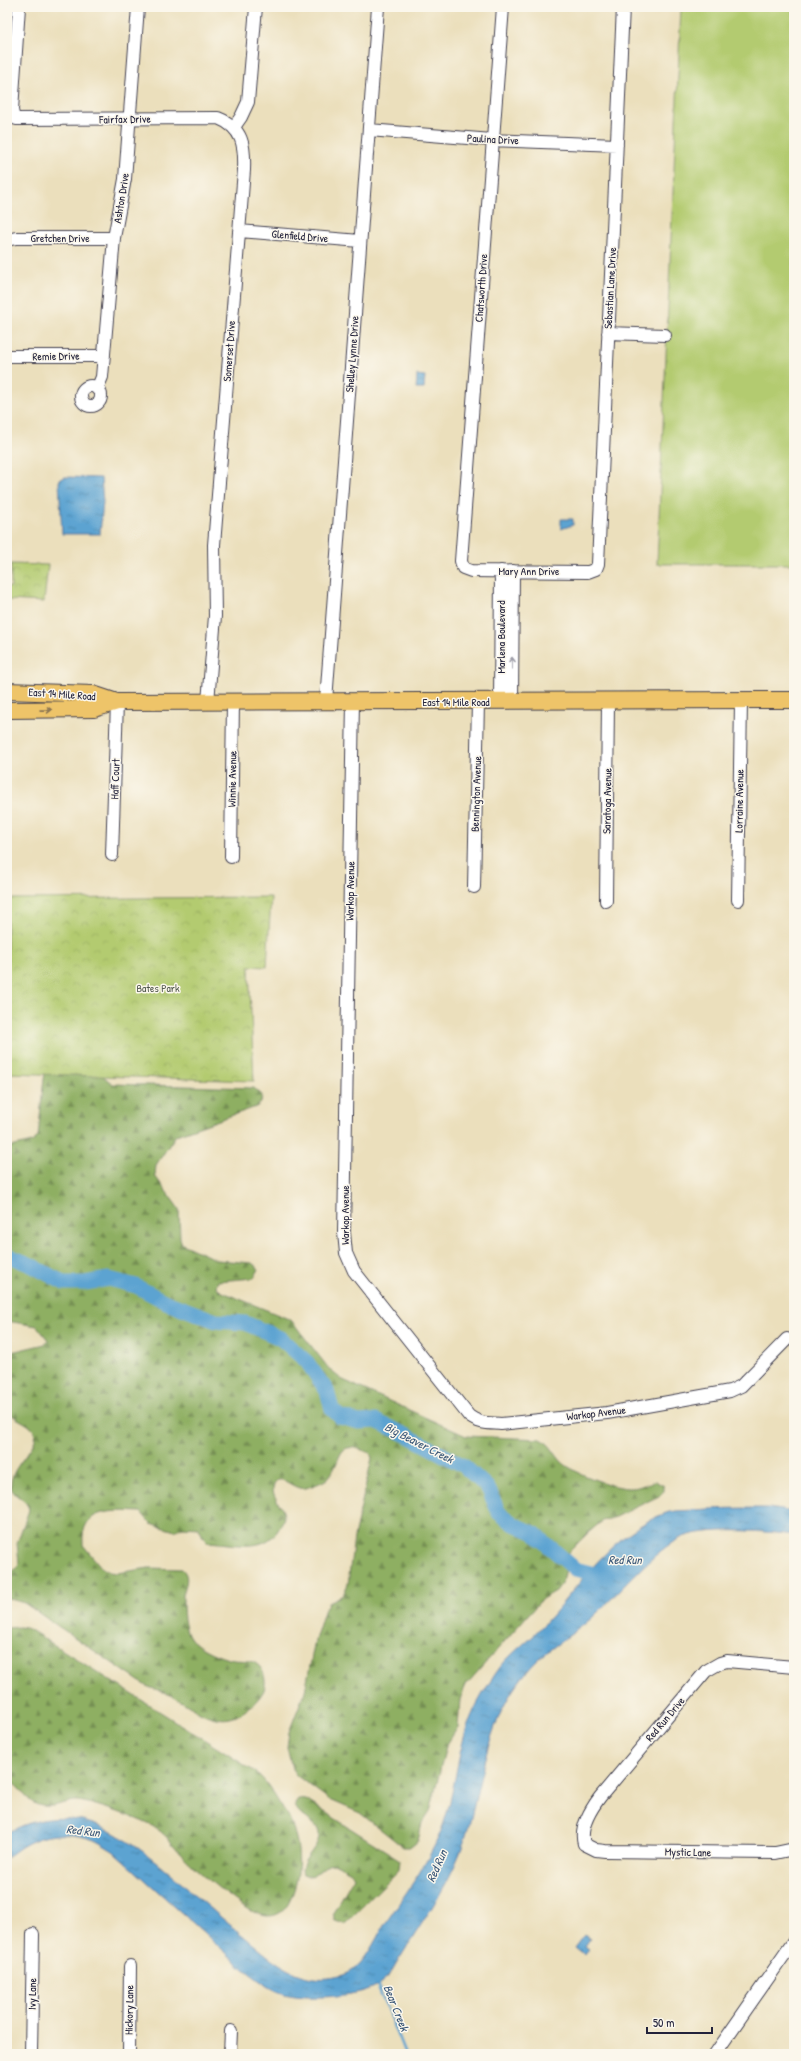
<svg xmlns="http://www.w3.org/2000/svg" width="801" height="2061" viewBox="0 0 801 2061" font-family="'Patrick Hand',sans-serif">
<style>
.green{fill:#b3cb70;stroke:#6a7656}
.forest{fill:url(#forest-firs);stroke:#58684e}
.park{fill:url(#park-crowns);stroke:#6a7656}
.water{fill:url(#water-ripples);stroke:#3e6286}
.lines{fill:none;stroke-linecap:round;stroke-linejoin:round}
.stream{stroke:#5ba3d1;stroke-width:2.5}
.river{stroke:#5ba3d1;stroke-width:15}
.minor-casing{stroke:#403e4e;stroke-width:14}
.major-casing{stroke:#403e4e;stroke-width:18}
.minor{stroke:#fff;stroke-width:12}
.major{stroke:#eec469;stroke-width:16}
.oneway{stroke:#9c9ca7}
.oneway2{stroke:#887352}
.labels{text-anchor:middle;stroke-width:3;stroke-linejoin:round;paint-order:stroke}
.street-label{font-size:11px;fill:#22223b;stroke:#fbf7ec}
.park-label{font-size:11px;fill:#4e554b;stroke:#fbf7ec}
.water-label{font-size:12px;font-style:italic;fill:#395677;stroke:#fbf7ec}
</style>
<defs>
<pattern id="forest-firs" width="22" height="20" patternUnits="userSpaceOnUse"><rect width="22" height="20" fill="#8eaf62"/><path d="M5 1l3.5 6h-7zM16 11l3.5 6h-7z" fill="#748e52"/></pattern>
<pattern id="park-crowns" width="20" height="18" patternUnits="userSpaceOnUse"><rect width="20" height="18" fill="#b3cb70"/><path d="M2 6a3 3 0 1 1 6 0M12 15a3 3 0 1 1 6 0" fill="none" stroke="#9aae62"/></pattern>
<pattern id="water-ripples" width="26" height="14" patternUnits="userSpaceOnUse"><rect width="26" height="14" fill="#5ba3d1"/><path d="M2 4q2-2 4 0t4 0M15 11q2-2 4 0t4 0" fill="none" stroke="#4b84ab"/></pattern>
</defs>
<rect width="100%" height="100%" fill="#fbf7ec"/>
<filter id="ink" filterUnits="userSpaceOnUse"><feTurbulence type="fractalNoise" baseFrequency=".025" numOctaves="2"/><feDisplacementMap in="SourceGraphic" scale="8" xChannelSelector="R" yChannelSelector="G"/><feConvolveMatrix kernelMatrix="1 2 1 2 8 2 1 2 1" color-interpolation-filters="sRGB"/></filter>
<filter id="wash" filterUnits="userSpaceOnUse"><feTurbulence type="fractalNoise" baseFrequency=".012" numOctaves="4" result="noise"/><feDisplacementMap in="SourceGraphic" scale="16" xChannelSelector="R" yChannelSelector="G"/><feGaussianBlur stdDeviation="0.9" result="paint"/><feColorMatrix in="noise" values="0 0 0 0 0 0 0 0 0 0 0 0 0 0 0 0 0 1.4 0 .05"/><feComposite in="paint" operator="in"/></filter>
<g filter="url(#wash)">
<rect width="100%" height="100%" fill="#ebdfbc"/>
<path class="green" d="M681,7H794V564H657Z"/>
<path class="forest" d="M91,1043L104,1077L113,1084L254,1088L262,1095L261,1103L256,1107L176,1135L156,1165L155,1176L179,1209L180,1238L182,1244L217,1260L252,1263L259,1269L254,1278L218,1281L216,1286L220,1291L291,1320L330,1370L341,1379L466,1436L541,1439C551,1444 555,1455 562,1462C573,1473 616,1489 631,1488C639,1488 648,1483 655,1481L664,1486V1491L661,1495L616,1517L602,1521L588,1533L569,1552L564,1578L559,1587L556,1591L542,1599L466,1685L460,1699L458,1727L446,1746L430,1811L422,1823L418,1841L411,1847H403L360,1813L330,1800L297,1776L292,1769L287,1747L289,1732L305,1691L315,1640L325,1608L329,1602L343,1595L348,1584L354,1537L372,1458L370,1453C335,1438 344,1457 329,1477C325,1482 312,1486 306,1488C295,1491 287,1478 277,1480C265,1493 284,1504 284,1517C272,1556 240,1544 208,1542L203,1537L199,1528L182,1527L175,1531L151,1524L141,1512C114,1511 80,1506 83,1545L101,1567L109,1572L117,1573L149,1568L182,1569C192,1578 183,1588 183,1597C183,1610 183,1629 191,1639C200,1649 221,1658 234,1660C242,1661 251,1659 258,1665C264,1670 267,1682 264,1690C260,1698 253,1705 246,1710C218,1733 192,1705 166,1693C160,1690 153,1689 146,1686L24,1603L7,1598V1574L18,1567L19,1564L17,1543L29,1510C27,1496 6,1497 12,1478C16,1463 39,1444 35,1434C32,1423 17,1421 10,1413C3,1406 7,1365 7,1353L45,1344L48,1340L37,1326L7,1321V1148L32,1142L38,1137L43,1086L49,1045Z
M20,1627L29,1629L254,1771C263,1777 269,1787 275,1796C280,1805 288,1815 292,1825C301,1849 301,1875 291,1898C287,1909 279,1917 266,1916C249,1916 197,1871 184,1857C175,1848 168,1836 157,1829C147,1821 87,1800 75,1801C64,1802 54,1808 42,1806C26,1804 22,1786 7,1780V1628Z
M298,1799L306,1800L400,1860L399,1870L345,1924L335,1921L333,1913L354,1877L351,1872L334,1863L328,1864L312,1877L303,1874C298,1861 319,1849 319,1835C319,1820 296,1818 295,1803Z"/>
<path class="park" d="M11,564L48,565L44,602L7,600V587H11Z
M271,897L267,967L249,966L254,1081L7,1073V899Z"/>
<path class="water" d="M417,375L425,376L424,389H416Z
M65,477L101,478L103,502L100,534H62L59,482L60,479Z
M561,519H573V525L561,529Z
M768,1508L794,1512V1535C765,1531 710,1527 683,1537C656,1548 619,1593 597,1613C580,1630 558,1642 540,1658C527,1670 514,1687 506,1702C481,1749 479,1803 460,1853C443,1897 413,1934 390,1975C386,1978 382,1982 378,1985C360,1997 303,2001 282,1993C268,1988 256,1978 244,1969L113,1851C106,1847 98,1841 91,1839C60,1829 31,1836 7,1858V1833C79,1793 136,1843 188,1889C207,1905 226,1922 246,1938C264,1953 285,1972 309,1977C321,1980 335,1978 346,1974C364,1967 375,1939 385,1924C408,1889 434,1857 446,1816C456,1784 458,1748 471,1717C478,1700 490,1681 501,1666C514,1650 531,1639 544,1624C582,1583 611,1533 666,1513C674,1510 684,1511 692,1510C718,1508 743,1508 768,1508Z
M584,1935L590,1939L585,1946L589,1949L585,1955L575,1947Z"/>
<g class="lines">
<path class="stream" d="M377,1984L405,2054"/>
<path class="river" d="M7,1255L31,1265L64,1283H85L109,1279L136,1286L166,1302L216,1321L245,1323L280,1338L307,1362L327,1391L332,1409L340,1417L359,1422L376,1421L408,1436L464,1466L488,1488L499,1513L514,1524L534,1533L575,1569L606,1577"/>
</g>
</g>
<g filter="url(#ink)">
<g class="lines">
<defs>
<path id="minor" d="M19,7L12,110L13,115L16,119L218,118C243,128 245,146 244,170L214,545L215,616L208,702
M503,7L461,561L463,568L471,571L588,572L596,569L598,564L623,7
M234,127L241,117L248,102L256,7
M369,130L492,140L617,145
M239,231L360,241
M7,240L16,238H114
M608,333L665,335
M7,356H104
M81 396a10 10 0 1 1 20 0a10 10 0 1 1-20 0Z
M97,389L102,377L114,238L125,179L138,7
M326,701L378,7
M353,701L344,1233L346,1253L354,1271L469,1416C479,1424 489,1423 501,1424L607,1413L730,1391L741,1386L787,1339
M500,702L501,571
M512,702L513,571
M112,855L117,702
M231,857L233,701
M474,887L478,702
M738,900L741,701
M606,901L608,701
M794,1667L727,1661L720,1663L706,1671L600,1797C591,1809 579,1828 584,1844L596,1850L605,1851L775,1853L794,1849
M31,2054L33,1934
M129,2054L130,1966
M230,2054L231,2031
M715,2054L794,1941"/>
<path id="major" d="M7,691L93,694L117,702
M7,710L94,709L117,702L794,700"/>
</defs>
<use href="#minor" class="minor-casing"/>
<use href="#major" class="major-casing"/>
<use href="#minor" class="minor"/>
<use href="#major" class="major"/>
</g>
<defs><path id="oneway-shaft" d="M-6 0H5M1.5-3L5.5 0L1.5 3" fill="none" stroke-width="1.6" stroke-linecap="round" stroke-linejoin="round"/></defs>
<use class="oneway" href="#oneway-shaft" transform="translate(512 663) rotate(-90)"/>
<use class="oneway2" href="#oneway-shaft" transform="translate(46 710) rotate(-1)"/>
</g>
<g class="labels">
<g class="street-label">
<text transform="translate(125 119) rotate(-1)" y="4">Fairfax Drive</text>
<text transform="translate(493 139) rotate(3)" y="4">Paulina Drive</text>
<text transform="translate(121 198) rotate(-81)" y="4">Ashton Drive</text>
<text transform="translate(300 236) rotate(5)" y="4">Glenfield Drive</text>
<text x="60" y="242">Gretchen Drive</text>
<text transform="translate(481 288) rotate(-86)" y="4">Chatsworth Drive</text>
<text transform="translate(610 288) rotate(-87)" y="4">Sebastian Lane Drive</text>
<text transform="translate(229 351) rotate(-86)" y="4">Somerset Drive</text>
<text transform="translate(352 354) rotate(-86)" y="4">Shelley Lynne Drive</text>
<text transform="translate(56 356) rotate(-1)" y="4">Remie Drive</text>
<text x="529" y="575">Mary Ann Drive</text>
<text transform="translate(501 637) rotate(-90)" y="4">Marlena Boulevard</text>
<text transform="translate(62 694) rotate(4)" y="4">East 14 Mile Road</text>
<text x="456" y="706">East 14 Mile Road</text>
<text transform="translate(115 779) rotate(-88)" y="4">Haff Court</text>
<text transform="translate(232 779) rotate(-89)" y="4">Winnie Avenue</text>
<text transform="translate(476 794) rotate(-88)" y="4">Bennington Avenue</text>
<text transform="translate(607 801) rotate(-89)" y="4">Saratoga Avenue</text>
<text transform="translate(739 801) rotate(-89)" y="4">Lorraine Avenue</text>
<text transform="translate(350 891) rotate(-89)" y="4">Warkop Avenue</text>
<text transform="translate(345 1215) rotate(-90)" y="4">Warkop Avenue</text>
<text transform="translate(596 1413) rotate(-7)" y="4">Warkop Avenue</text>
<text transform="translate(665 1719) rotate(-50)" y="4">Red Run Drive</text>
<text transform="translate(688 1852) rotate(1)" y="4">Mystic Lane</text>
<text transform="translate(32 1994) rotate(-89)" y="4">Ivy Lane</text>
<text transform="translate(129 2010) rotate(-89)" y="4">Hickory Lane</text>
</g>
<g class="park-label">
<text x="158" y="992">Bates Park</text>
</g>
<g class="water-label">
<text transform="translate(419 1443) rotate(27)" y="4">Big Beaver Creek</text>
<text x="625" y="1564">Red Run</text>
<text transform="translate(83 1831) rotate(7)" y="4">Red Run</text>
<text transform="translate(437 1866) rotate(-66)" y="4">Red Run</text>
<text transform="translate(396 2008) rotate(68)" y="4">Bear Creek</text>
</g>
</g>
<rect width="801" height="2061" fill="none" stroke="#fbf7ec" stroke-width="24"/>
<path d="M647 2027v6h65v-6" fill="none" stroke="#22223b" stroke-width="2"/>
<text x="653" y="2027" font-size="12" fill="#22223b" stroke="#fbf7ec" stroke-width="3" paint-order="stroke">50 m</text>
</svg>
